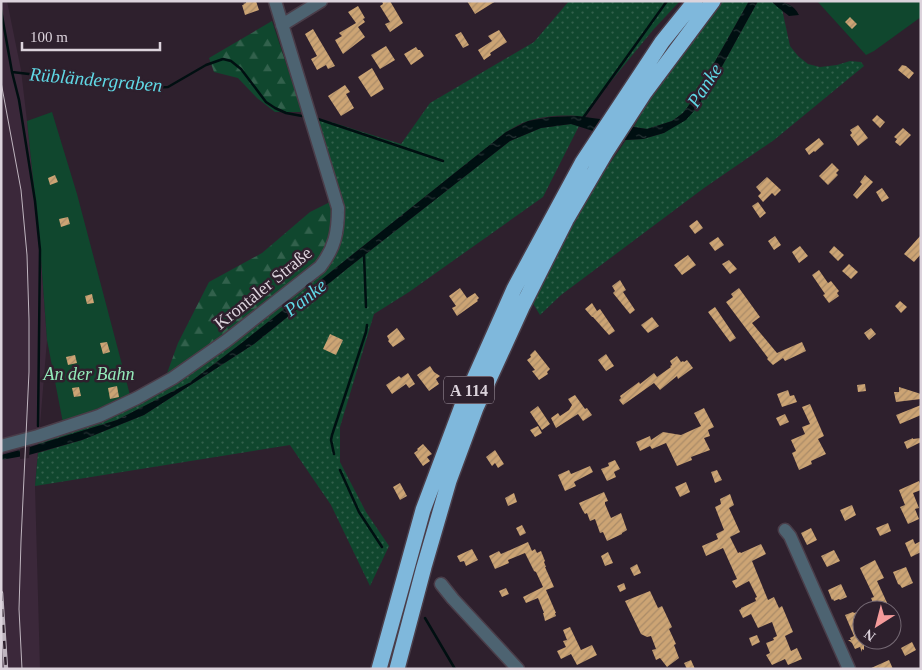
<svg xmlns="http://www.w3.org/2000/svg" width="922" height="670" viewBox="0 0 922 670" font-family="'Times New Roman',serif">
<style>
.built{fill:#3b283a}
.grass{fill:url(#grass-dots)}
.forest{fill:url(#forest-firs)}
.garden{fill:#10472e}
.water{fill:url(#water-ripples)}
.pier{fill:#2e202d}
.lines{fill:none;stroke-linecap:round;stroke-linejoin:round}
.stream{stroke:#000f11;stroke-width:2.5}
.building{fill:url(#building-hatch)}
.minor-casing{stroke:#4a3d49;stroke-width:15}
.highway-casing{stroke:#4a3d49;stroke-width:18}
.minor{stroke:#4d6371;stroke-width:12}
.highway{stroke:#7fb8dc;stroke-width:15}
.tram{stroke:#bfb5bf;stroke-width:1}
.rail-casing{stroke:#bfb5bf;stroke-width:4.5}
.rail{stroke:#2e202d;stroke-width:2.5;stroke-dasharray:8;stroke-linecap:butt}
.labels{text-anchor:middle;stroke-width:5;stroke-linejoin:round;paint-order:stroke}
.shield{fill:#2e202d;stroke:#a89da8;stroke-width:1}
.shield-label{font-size:16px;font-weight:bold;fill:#dcd3dc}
.street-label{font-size:18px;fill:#dcd3dc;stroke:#2e202d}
.park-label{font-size:18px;font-style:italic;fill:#93eab9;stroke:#2e202d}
.water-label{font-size:19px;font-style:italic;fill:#60d9e6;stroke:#2e202d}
</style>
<defs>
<pattern id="grass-dots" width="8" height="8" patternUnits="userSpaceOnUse" patternTransform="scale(1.25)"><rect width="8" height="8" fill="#10472e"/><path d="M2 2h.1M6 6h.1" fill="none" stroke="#32614c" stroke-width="1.8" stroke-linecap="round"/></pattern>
<pattern id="forest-firs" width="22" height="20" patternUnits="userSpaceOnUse" patternTransform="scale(1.25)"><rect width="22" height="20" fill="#10472e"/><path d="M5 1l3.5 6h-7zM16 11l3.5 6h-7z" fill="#32614c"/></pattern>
<pattern id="water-ripples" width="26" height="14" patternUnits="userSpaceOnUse" patternTransform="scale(1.25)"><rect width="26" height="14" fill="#000f11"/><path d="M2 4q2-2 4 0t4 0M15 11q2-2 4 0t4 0" fill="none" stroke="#253133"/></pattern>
<pattern id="building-hatch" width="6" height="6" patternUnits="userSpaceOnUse" patternTransform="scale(1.25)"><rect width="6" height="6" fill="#cca474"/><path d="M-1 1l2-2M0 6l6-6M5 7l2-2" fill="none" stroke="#aa8b68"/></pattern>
</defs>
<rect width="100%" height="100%" fill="#2e202d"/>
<path class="built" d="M1,1H7L21,70L27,121L40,245L47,340L35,486L40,669H1Z"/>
<path class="grass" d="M569,1H680L653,30L589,108L584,117C569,114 542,116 528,121C520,123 513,128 506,132L243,342L189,383L117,420L38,445L39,442L99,422L140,402L342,209L318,118L401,144L430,103L534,42Z
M722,1H749L695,97L683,113L672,121L647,129L634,127L642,112L707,19Z
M758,1H772L774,4L782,9L790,46L798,56L808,64L820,67L837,65L850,61L861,62L864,66L774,140L704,188L561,295L540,315L532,302L563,242L595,185L626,140L643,139L664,133L709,90Z
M571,124L579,126L543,197L409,292L374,314L340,427V462L366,512L389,546L370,586L331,505L290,445L35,486L38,453L82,440L144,415L254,344L348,268L510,141L541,128Z"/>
<path class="forest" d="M272,21L302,112H275L257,98L238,78L214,72L209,58Z
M330,202L333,221L331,240L317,264L197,358L166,376L178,343L209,282L262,253L310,212Z"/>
<path class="garden" d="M817,1H921V17L874,51L866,55Z
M52,112L77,194L130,395L63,423L47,340L40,245L27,121Z"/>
<path class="water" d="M749,1H758L709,90L695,110L686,120L664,133L643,139L626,140L593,131L571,124L541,128L510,141L348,268L254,344L144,415L82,440L29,455L1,460V455L20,450L117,420L189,383L243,342L506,132L528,121L551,117L577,116L600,119L634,127L647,129L672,121L683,113L695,97Z
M772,1C783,1 794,4 799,15L789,16C784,12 774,5 772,1Z"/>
<path class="pier" d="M30,444L29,458L20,459V448Z"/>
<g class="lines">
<path class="stream" d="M1,10L12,72L19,100L35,201L40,250L38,426
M12,72L148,88L168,87L206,65L223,59L231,61L241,69L266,102L275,108L286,113L302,116
M315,118L443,161
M583,118L667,1
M364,254L366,307
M334,454L331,440L332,435L366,332L367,325
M340,470L359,512L382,547
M425,618L455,669"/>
</g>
<path class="building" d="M246,1H256L259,10L245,15L242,5H244L243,4L246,3Z
M382,1H390L403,23L390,32L385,24L390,22L380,6L383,4Z
M467,1H496L475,14Z
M358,6L365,18L363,19L365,22L358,27L365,37L343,54L335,40L342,36L339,33L356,23L348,12Z
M850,17L857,24L852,29L845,22Z
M313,29L335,66L328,69L326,65L317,70L311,59L317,56L305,34Z
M499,30L507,42L490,53L491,55L484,60L478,50L492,41L488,36Z
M461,32L469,45L463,48L455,35Z
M386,46L395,60L380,69L371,55Z
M416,47L418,50H420L424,56L411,65L404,54Z
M902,65L906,66L914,73L909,79L898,70Z
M372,68L384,89L371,97L358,77Z
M345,85L350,92L346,94L354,108L341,116L328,96Z
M877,115L885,122L880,128L872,120Z
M858,125L868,138L858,146L850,135L852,133L850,130Z
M903,128L911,135L900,146L895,142L897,139L894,137Z
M819,138L824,144L815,152L814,151L809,155L805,149Z
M832,163L839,170L836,173L838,175L828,185L819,176Z
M55,175L58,182L50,185L48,178Z
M865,175L873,182L857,199L853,195L862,184L860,182Z
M767,177L781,190L775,196L772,193L763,202L758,196L761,193L756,187Z
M882,188L889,198L882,202L876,192Z
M758,202L766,213L760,218L752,206Z
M68,217L70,224L61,227L59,219Z
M697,220L703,228L695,234L689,226Z
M921,235V254L914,262L904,254Z
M775,236L781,245L774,250L768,241Z
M718,237L724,245L715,251L709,243Z
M800,246L808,256L799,263L792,252Z
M834,246L844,255L838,261L829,252Z
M688,255L696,265L682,275L674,265Z
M729,260L737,269L730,274L722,264Z
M849,264L858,272L851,279L842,271Z
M819,270L828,283L831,281L839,291L837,293L839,296L829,303L823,295L825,294L812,275Z
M620,280L626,290L623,292L635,310L630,314L613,293L615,291L612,286Z
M460,288L467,298L475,293L479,298L477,300L478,301L457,316L452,308L456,306L449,296Z
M739,288L760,317L752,323L777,353L802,342L806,351L785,361L783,358L773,365L767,359L768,358L726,302L733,297L731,294Z
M92,294L94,303L87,304L85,296Z
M900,301L907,307L901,313L895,306Z
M592,303L597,311L600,309L615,331L609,335L593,317H592L585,309Z
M715,307L736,338L730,342L708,312Z
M652,317L659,326L648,333L641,325Z
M397,328L405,339L393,347L388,341L389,340L387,336Z
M871,328L876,334L869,340L864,333Z
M330,334L343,340L336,355L323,349Z
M107,342L110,352L103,354L100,343Z
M535,350L550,369L547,372L548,374L539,380L532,371L535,370L527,360L531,357L530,355Z
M606,354L614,366L606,371L598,360Z
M75,355L77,363L68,365L66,357Z
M677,356L681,362L683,361L684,362L687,360L693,368L678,379L677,376L660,390L654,383L623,405L619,400L621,398L620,396L639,382L640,384L654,373L657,377L671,367L670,366L672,365L670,361Z
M430,366L434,372L440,376L436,379L439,384L429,391L417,375Z
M408,373L415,384L409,388L406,384L392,394L386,385L399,376L401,378Z
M865,384L866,391L858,392L857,385Z
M117,386L119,397L110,399L108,388Z
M79,387L81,396L74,397L72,388Z
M899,387L921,394V399L896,402L894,392H899Z
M788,390L790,396L794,395L797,402L782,407L777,394Z
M575,395L585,409L587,408L592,415L583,421L578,414L556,428L551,418L558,413L560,416L569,410L572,405L568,399Z
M810,404L824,436L818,439L826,454L811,461L812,464L799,470L792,453L796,451L791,440L805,434L802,427L810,424L802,407Z
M921,405V415L900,424L896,415Z
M538,406L550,424L542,430L530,412Z
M704,408L714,427L708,430L710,436L704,438L710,450L691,457L692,460L677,466L666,443L652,449L650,446L640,451L636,442L650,436L651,440L663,432L681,435L701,426L694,413Z
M785,414L789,422L780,426L776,418Z
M538,426L542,433L535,437L530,430Z
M913,438V439L921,438V442L907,449L904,442Z
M423,444L432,454L427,457L430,461L423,466L414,453L418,450L417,449Z
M495,450L504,464L498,468L495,463L492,466L486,457Z
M615,460L620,469L614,472L616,477L607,481L601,469L609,466L608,463Z
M590,466L593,472L574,482L576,486L565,491L558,475L569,470L571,474Z
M717,470L722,480L715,483L711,472Z
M919,481L921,486V490L913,493L919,508L915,509L919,519L908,524L900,507L905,505L899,490Z
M686,482L690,492L680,497L675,487Z
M400,483L407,496L400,500L393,487Z
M604,492L608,501L605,502V504L611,518L621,513L627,530L622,533V534L607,541L603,532L600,533L595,519L590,521L587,513L585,514L583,511L579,503Z
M514,493L517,502L508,506L505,498Z
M730,494L734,505L729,508L740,532L730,537L738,553L740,552L741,553L761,544L766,554L752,561L768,600L774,597L779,608L782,606L793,632L785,636L791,651L797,648L802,659L788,665L785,659L772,665L766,655L770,653L766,643L774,640L773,638L777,636L772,622L758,628L751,614L743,618L739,610L741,609V608L756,601L755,598L757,597L749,581L736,588L732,581L737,579L723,548L706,556L702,546L718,539L716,534L724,530L715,507L721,504L720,499Z
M852,505L856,515L845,521L840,510Z
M888,523L891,531L880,536L876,528Z
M522,525L526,533L520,536L516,528Z
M811,528L817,540L807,545L801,533Z
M913,539L915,544L921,541V552L911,557L905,543Z
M528,542L532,551L535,549L537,553L541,551L545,561L544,562L546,567H545L554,587L546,590L556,613H555L556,616L545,621L543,613H544L538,598L526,603L523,597L543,587L536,572L534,571L525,553L508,560L509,563L495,569L489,556L499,551L501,554Z
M472,549L478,560L466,566L464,561L460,562L457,556Z
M834,550L840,561L827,567L821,556Z
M608,552L613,563L605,566L601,556Z
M875,560L884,578L877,581L889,607L882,610H876L871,598L874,597L860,568Z
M637,564L641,573L634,576L630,568Z
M906,567L913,583L902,588L900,585L898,584L893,572Z
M624,583L626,589L620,592L617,586Z
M841,584L847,597L840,600L839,599L834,601L833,599L832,600L828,590Z
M506,588L509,594L502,597L499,591Z
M650,591L658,608L662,606L672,627L669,629L676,644L674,645L679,658L667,667L660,658L656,660L652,650L656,649L651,636L647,637L641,634L625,601Z
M853,612L854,613L857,612L861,620L857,622L862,632V640H874L864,645V650L862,649V652L860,647L855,649L852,643L848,640H851L850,638L854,636L845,615Z
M570,627L581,650L592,645L597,655L577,665L571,654L561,659L557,651L566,647L563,641L567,640L563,630Z
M757,635L760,642L752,646L749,638Z
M912,642L916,650L905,656L901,648Z
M691,660L695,669H687L684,663Z
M889,660L893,669H869Z"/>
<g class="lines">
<defs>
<path id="minor" d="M282,25L321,1
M1,446L38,436L99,416L137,398L173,378L226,341L320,267C335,248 338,232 338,208L275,1
M785,530L790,536L849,669
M441,584L453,599L518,669"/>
<path id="highway" d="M379,669L423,510L462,406L514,289L582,163L662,42L695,1
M397,669L424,567L449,481L476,408L523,305L566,220L606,152L645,92L713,1"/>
</defs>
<use href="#minor" class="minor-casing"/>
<use href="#highway" class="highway-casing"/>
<use href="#minor" class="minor"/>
<use href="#highway" class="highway"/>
<path class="tram" d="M1,82L21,190L27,255L29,320V372L21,541L19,609L22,669"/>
<defs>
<path id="rail" d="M1,593L6,669"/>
</defs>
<use href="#rail" class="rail-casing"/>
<use href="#rail" class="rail"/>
</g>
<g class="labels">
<rect class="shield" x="444" y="376.5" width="50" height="27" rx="4"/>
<g class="shield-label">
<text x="469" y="396">A 114</text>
</g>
<g class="street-label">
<text transform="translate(263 288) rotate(-39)" y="6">Krontaler Straße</text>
</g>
<g class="park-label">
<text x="89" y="380">An der Bahn</text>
</g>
<g class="water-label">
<text transform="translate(96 79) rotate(5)" y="7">Rübländergraben</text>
<text transform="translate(704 85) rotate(-57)" y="7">Panke</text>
<text transform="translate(305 297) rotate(-38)" y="7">Panke</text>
</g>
</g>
<rect width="922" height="670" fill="none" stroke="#dcd3dc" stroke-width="5"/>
<g transform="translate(877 625) rotate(216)"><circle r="24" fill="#2e202d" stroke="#746873"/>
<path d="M0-4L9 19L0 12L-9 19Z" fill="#f59b9b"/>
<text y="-8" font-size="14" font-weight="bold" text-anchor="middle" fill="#dcd3dc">N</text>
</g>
<path d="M22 42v8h138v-8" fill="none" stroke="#dcd3dc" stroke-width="2.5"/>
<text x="30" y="42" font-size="15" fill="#dcd3dc" stroke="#2e202d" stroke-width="4" paint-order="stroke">100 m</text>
</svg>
